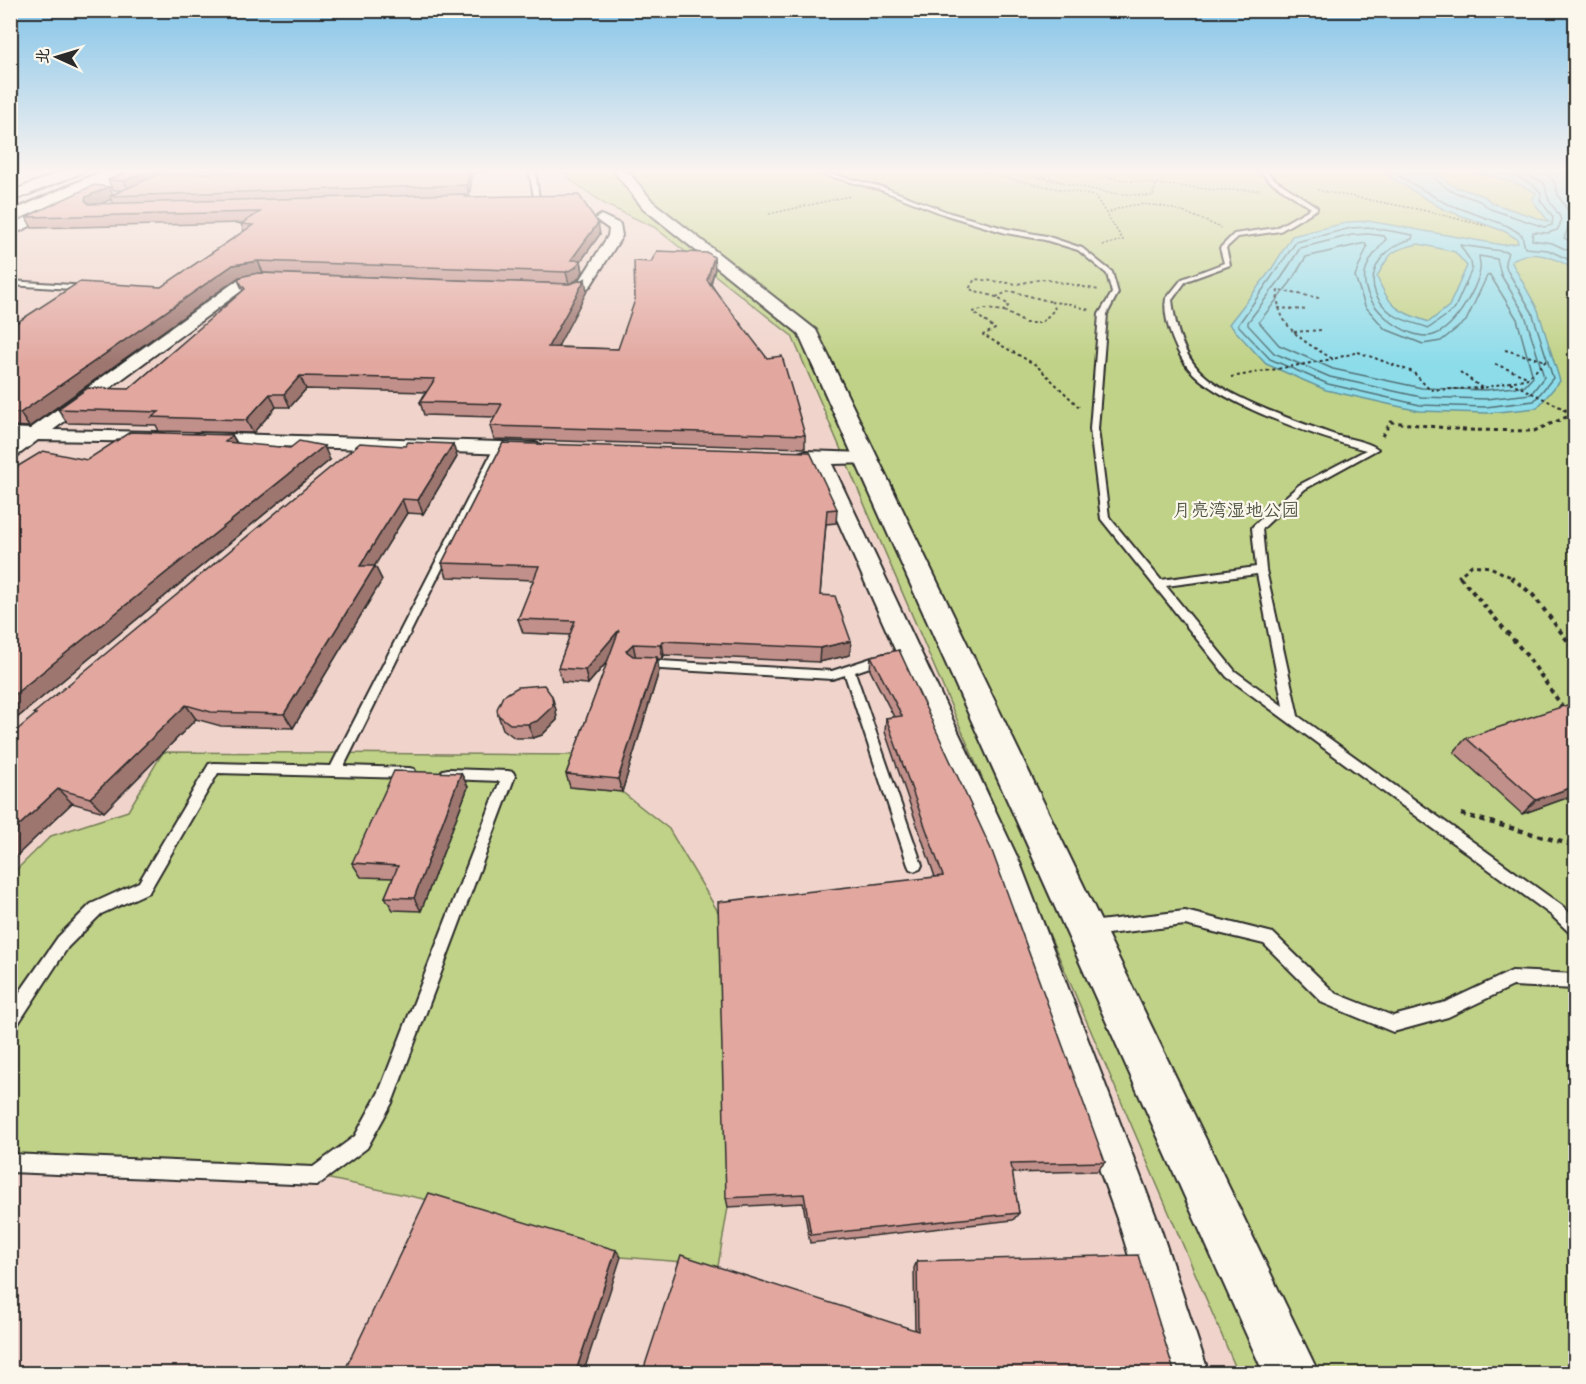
<svg xmlns="http://www.w3.org/2000/svg" width="1586" height="1384" viewBox="0 0 1586 1384" font-family="'Playpen Sans','LXGW WenKai TC',sans-serif">
<style>
.built{fill:#f0d4cb}
.green{fill:#c0d287;stroke:#767e59;stroke-width:1.5}
.water{fill:#8ddcea;stroke:#66959e;stroke-width:1.5;fill-rule:evenodd}
.lines{fill:none;stroke-linecap:round;stroke-linejoin:round}
.shore{stroke:#527277;stroke-width:1.5}
.service-casing{stroke:#2b2b2b;stroke-width:4}
.minor-casing{stroke:#2b2b2b;stroke-width:4}
.tertiary-casing{stroke:#2b2b2b;stroke-width:4}
.primary-casing{stroke:#2b2b2b;stroke-width:5}
.path-far4{stroke:#2b2b2b;stroke-width:1.5;stroke-dasharray:2 2;stroke-linecap:butt}
.path-far3{stroke:#2b2b2b;stroke-width:2;stroke-dasharray:3 3;stroke-linecap:butt}
.path-far2{stroke:#2b2b2b;stroke-width:3;stroke-dasharray:4 4;stroke-linecap:butt}
.path-far1{stroke:#2b2b2b;stroke-width:4;stroke-dasharray:4.5 4.5;stroke-linecap:butt}
.path{stroke:#2b2b2b;stroke-width:4.5;stroke-dasharray:5 5;stroke-linecap:butt}
.service{fill:#fbf7ec;fill-rule:evenodd}
.minor{fill:#fbf7ec;fill-rule:evenodd}
.tertiary{fill:#fbf7ec;fill-rule:evenodd}
.primary{fill:#fbf7ec;fill-rule:evenodd}
.wall{fill:#c2908a;stroke:#2b2b2b;stroke-width:1.5;fill-rule:evenodd}
.shaded-wall{fill:#9e7670;stroke:#2b2b2b;stroke-width:1.5}
.building{fill:#e2a8a0;stroke:#2b2b2b;stroke-width:1.5}
.labels{text-anchor:middle;stroke-width:4.5;stroke-linejoin:round;paint-order:stroke}
.park-label{font-size:18px;fill:#505542;stroke:#fbf7ec}
</style>
<rect width="100%" height="100%" fill="#f6e7dd"/>
<filter id="ink" filterUnits="userSpaceOnUse"><feTurbulence type="fractalNoise" baseFrequency=".0167" numOctaves="2"/><feDisplacementMap in="SourceGraphic" scale="12" xChannelSelector="R" yChannelSelector="G"/><feConvolveMatrix kernelMatrix="1 2 1 2 8 2 1 2 1" color-interpolation-filters="sRGB"/></filter>
<g filter="url(#ink)">
<path class="built" d="M138,169H562L572,181L606,205L654,227L806,330L1292,1373L11,1374V231Z"/>
<path class="green" d="M562,169H1502L1575,212V1373H1238L792,336L654,227L606,205L572,181Z
M163,752L582,755L571,787L622,792L669,829L720,915L728,1207L717,1272L684,1262L621,1257L438,1202L316,1176L11,1163V875L51,836L128,811Z"/>
<path class="water" d="M1376,169H1575V270C1557,258 1531,247 1511,261L1538,310L1560,381L1537,408L1487,413L1419,411L1326,390L1266,364L1229,324L1271,270L1292,236L1350,222L1368,221L1503,245L1518,243L1517,239L1506,232L1443,209ZM1454,170C1482,174 1511,178 1536,193L1532,200L1549,222L1492,203L1484,196L1453,186L1439,175ZM1419,244L1455,252L1467,266L1449,306L1429,322C1398,311 1390,309 1377,277C1390,252 1392,249 1419,244Z"/>
<g class="lines">
<path class="shore" d="M1388,169L1445,203L1508,226L1522,235L1525,248L1548,250L1576,263
M1437,169L1434,173L1435,179L1451,191L1480,201L1490,209L1544,227L1552,225L1553,217L1540,200L1541,193C1530,177 1503,173 1485,169
M1514,169L1543,182C1547,188 1546,194 1549,200C1554,211 1567,217 1557,230L1548,233L1533,232L1532,240L1552,243L1576,254
M1539,169L1554,181L1558,195L1568,211L1570,223L1564,238L1576,244
M1368,227L1413,235L1412,239C1373,250 1357,289 1394,315C1403,321 1418,324 1429,328L1454,310L1472,269L1471,262L1460,245L1508,252L1505,262L1507,270L1532,312L1553,378L1534,401L1486,407L1420,405L1328,384L1270,359L1238,325L1296,242L1351,228Z
M1368,234L1384,236L1386,239C1378,250 1367,260 1365,274C1360,303 1401,337 1428,336C1451,335 1477,290 1480,270C1481,265 1479,260 1479,256L1497,259L1501,275L1525,315L1544,377L1531,394L1486,399L1421,397L1330,377L1274,353L1248,325V322L1282,277L1300,248L1352,235Z
M1365,243L1367,247L1355,276L1365,306L1385,329L1423,344L1441,341L1466,321L1487,276L1490,275L1517,319L1533,377L1525,386L1486,390L1422,388L1333,369L1279,345L1259,322L1290,283L1306,257Z"/>
<defs>
<path id="service" d="M455,169H501L457,172Z
M526,169L535,170L539,199L525,201L522,199L534,197L529,171Z
M803,169H812L885,188L950,213L1007,229L1046,236L1082,248L1112,272L1118,293L1107,314L1098,429L1109,517L1161,580L1256,567L1252,528L1253,526L1299,485L1366,450C1321,438 1226,406 1194,374C1178,359 1162,320 1166,299L1182,279L1224,263L1220,248L1234,234L1276,228L1311,208L1270,181L1257,169H1263L1274,179L1317,207V209L1280,231L1238,237L1226,248L1230,265L1186,281L1172,300C1175,324 1181,350 1198,369C1223,397 1298,422 1335,435C1348,439 1367,441 1378,449L1305,489L1262,529L1266,570L1298,716L1561,905L1576,919V936L1571,934L1551,915L1227,677L1101,519L1090,429L1099,314L1112,293L1107,274L1078,250L1045,240L1006,233L946,215L881,190ZM1257,574L1283,706L1235,671L1166,586Z
M10,281L87,286L90,288L87,290L10,285Z
M498,445L502,448L344,766L409,768L414,769L416,773L414,777L409,778L218,773L149,892L101,914L68,947L16,1027L10,1029V1006L58,937L91,904L139,882L209,764L214,763L331,766L494,448Z
M884,654L888,655L890,658L888,661L855,672L922,865L920,869L915,871L910,869L908,865L845,675L832,679L644,668L638,664L644,660L832,671Z
M448,769L508,771L513,772L515,776L392,1103L367,1148L322,1182L316,1185L10,1172V1154L313,1167L355,1136L379,1092L500,781L448,779L443,778L441,774L443,770Z
M1185,911L1273,933L1335,993L1393,1016L1446,1002L1512,971L1576,974V989L1513,986L1448,1017L1393,1032L1323,1003L1264,944L1185,925L1090,936L1085,934L1082,929L1085,924L1090,922Z"/>
<path id="minor" d="M601,215L620,224L622,236L591,285C581,295 563,296 550,293L548,290L550,287L569,286L579,282L608,236L609,229L595,219Z
M272,276L279,280L277,283L248,286L53,430L157,432L164,434L166,438L164,442L38,440L17,456L10,458V443L15,440H10V428L30,429L239,279Z
M200,433L535,443L542,445L544,449L542,453L535,455L193,443L191,439L193,435Z
M805,451L866,453L873,455L876,459L873,463L832,464L1020,863L1160,1227L1209,1374H1165L1120,1227L990,863L812,463L798,461L795,457L798,453Z"/>
<path id="tertiary" d="M67,169H86L84,172L10,202V192Z
M128,169H146L10,236V225Z
M612,169H626L653,202L816,330L1319,1374H1264L798,333L643,208Z"/>
<path id="primary" d="M107,169H126L124,172L10,223V212Z"/>
</defs>
<use href="#service" class="service-casing"/>
<use href="#minor" class="minor-casing"/>
<use href="#tertiary" class="tertiary-casing"/>
<use href="#primary" class="primary-casing"/>
<path class="path-far4" d="M973,169L1014,180L1095,196L1123,240L1101,246
M1001,169L1109,193L1153,196L1156,184L1218,190H1261
M1028,169L1038,175L1065,182
M1072,169L1116,179L1156,184
M1302,169L1342,174L1363,169
M1317,190L1422,210L1486,226
M769,214L850,196
M1106,214C1146,193 1183,211 1221,228"/>
<path class="path-far3" d="M996,297L1010,291L1052,302
M1319,298L1278,290C1274,326 1306,343 1333,359L1358,352L1413,372L1430,390L1483,388L1528,378L1546,361
M1278,308L1308,310
M1004,311L1025,323H1041L1055,309L1052,302L1070,304L1089,310
M1294,332L1322,330
M1505,350L1546,361
M1495,364L1527,377
M1460,372L1482,388
M1231,377L1333,359
M1510,382L1566,410
M1079,407L1036,365L983,335L995,329L973,312L985,309L1004,311L1009,305L996,297L969,289L975,279L1017,284L1043,279L1099,290"/>
<path class="path-far2" d="M1563,409L1573,414
M1382,436L1391,422L1465,430L1534,431L1576,413
M1461,578L1459,576L1472,565L1490,567L1513,578"/>
<path class="path-far1" d="M1460,577L1528,657L1564,709
M1511,577L1533,595L1576,652"/>
<path class="path" d="M1461,814L1576,846"/>
<use href="#service" class="service"/>
<use href="#minor" class="minor"/>
<use href="#tertiary" class="tertiary"/>
<use href="#primary" class="primary"/>
</g>
<path class="wall" d="M132,169H472L473,172L469,196H466V197L600,234L581,261L583,272L577,280L569,284L263,273H259L587,291L557,347L618,349L715,269L711,284L805,435V448L494,439L490,426L495,417L424,415L420,402L426,392L306,389L290,407H276L253,433L159,431L156,425L67,423L58,409L129,389L243,291L238,280L253,274L239,277L29,427L10,426V327L161,287L244,231L241,224L243,223L32,228L26,217L113,194L122,190H113L108,180ZM111,199L114,204H100Z
M232,435L237,443L330,460L17,718L10,716V471L87,460Z
M503,443L837,509L836,523L826,524L820,595L851,641L850,655L819,662L664,655L663,659H657L659,671L622,792L570,787L566,774L608,661L588,684L562,682L558,668L570,635L523,633L518,619L534,580L447,577L442,563Z
M457,457L423,514L407,513L374,566H375L382,580L293,728L221,726L196,719L104,812L72,803L10,862L36,714L34,713Z
M899,650L1105,1162L1097,1171L1012,1173L1019,1213L1013,1220L810,1243L803,1203L728,1207L726,1198L935,877L885,732L886,718L894,717L870,670L871,656Z
M556,710L557,720L542,735L533,738H515L503,729L498,715Z
M1575,712V795L1522,814L1454,752L1466,738Z
M461,773L468,787L421,911L393,910L385,897L393,878L361,877L352,863Z
M917,1261L1174,1371L642,1374L915,1330L914,1268Z"/>
<path class="shaded-wall" d="M152,169H156L160,177L129,191L124,181Z
M470,169H472L473,172L469,196L467,185Z
M109,187L114,196H110L111,199L92,208L85,200L86,197Z
M598,223L600,234L581,261L583,272L577,280L569,284L566,272L571,260Z
M714,257L715,269L708,292L707,280Z
M258,261L263,273L239,277L29,427L20,413L233,265Z
M585,279L587,291L551,360L548,347Z
M10,282L15,289L10,292Z
M300,376L306,389L290,407L284,394Z
M270,394L276,407L253,433L246,420Z
M232,435L239,448L225,442Z
M453,444L457,457L423,514L418,500Z
M324,446L330,460L17,718L10,711V698Z
M402,499L407,513L366,580L360,566Z
M375,566L382,580L293,728L284,714Z
M619,630L622,644L588,684L585,670Z
M662,641L664,655L663,659L660,645Z
M851,641L850,655L819,662L820,648Z
M633,644L636,658L626,651Z
M657,657L659,671L622,792L618,779Z
M552,696L556,710L557,720L542,735L533,738L528,724Z
M186,705L196,719L104,812L90,798Z
M461,773L468,787L421,911L414,898Z
M1575,786V795L1522,814L1536,800Z
M58,789L72,803L10,862V834Z
M616,1250L621,1257L583,1374H575Z"/>
<path class="building" d="M132,169H152L124,181L108,180Z
M306,169H470L467,185L110,196L157,175Z
M94,185L109,187L86,197L85,200L89,204L465,194L464,197L579,195L598,223L571,260H581L575,268L566,272L258,261L233,265L20,413H10V327L79,282L161,287L253,225L241,224L260,212L26,217Z
M657,251L708,253L714,257L707,280L767,358L782,356L805,435L490,426L502,404L420,402L435,379L300,376L284,394H270L246,420L152,417L159,412L58,409L88,388L129,389L245,289L238,280L244,276L258,273L569,284L585,279L548,347L618,349L635,300L634,261L651,262Z
M130,432L232,435L225,442L290,448L299,441L324,446L10,698V471L43,451L87,460Z
M408,442L453,444L418,500L402,499L360,566H375L284,714L211,712L186,705L90,798L58,789L10,834V736L36,714L34,713L360,443L405,446Z
M503,443L810,452L837,509L827,510L820,595L835,596L851,641L820,648L662,641L660,645L633,644L626,651L633,656L657,657L618,779L566,774L619,630L585,670L558,668L575,621L518,619L539,566L442,563Z
M899,650L992,851L1105,1162L1011,1164L1019,1213L811,1235L804,1194L726,1198L718,902L943,876L886,718L902,716L871,656Z
M544,685L552,696L553,706L537,721L528,724H510L498,715L497,709L503,696L518,687Z
M1567,705L1575,712V786L1536,800L1466,738Z
M394,771L461,773L414,898L385,897L398,866L352,863Z
M429,1193L616,1250L575,1374H343Z
M681,1255L918,1331L917,1261L1138,1255L1174,1371L1178,1372V1374H642Z"/>
</g>
<linearGradient id="sky" x2="0" y2="1"><stop stop-color="#83c4e9"/><stop offset="0.47" stop-color="#fbf4f0"/><stop offset="1" stop-color="#fbf4f0" stop-opacity="0"/></linearGradient>
<rect width="1586" height="363" fill="url(#sky)"/>
<g class="labels">
<g class="park-label">
<text x="1236" y="516">月亮湾湿地公园</text>
</g>
</g>
<rect width="1586" height="1384" fill="none" stroke="#fbf7ec" stroke-width="36"/>
<rect x="18" y="18" width="1550" height="1348" fill="none" stroke="#2b2b2b" stroke-width="2" filter="url(#ink)"/>
<g transform="translate(57 57) rotate(274)" stroke="#fbf7ec" stroke-width="4.5" paint-order="stroke">
<path d="M0-4.5L10 22L0 15L-10 22Z" fill="#2b2b2b"/>
<text y="-9" font-size="16" font-weight="bold" text-anchor="middle" fill="#2b2b2b">北</text>
</g>
</svg>
